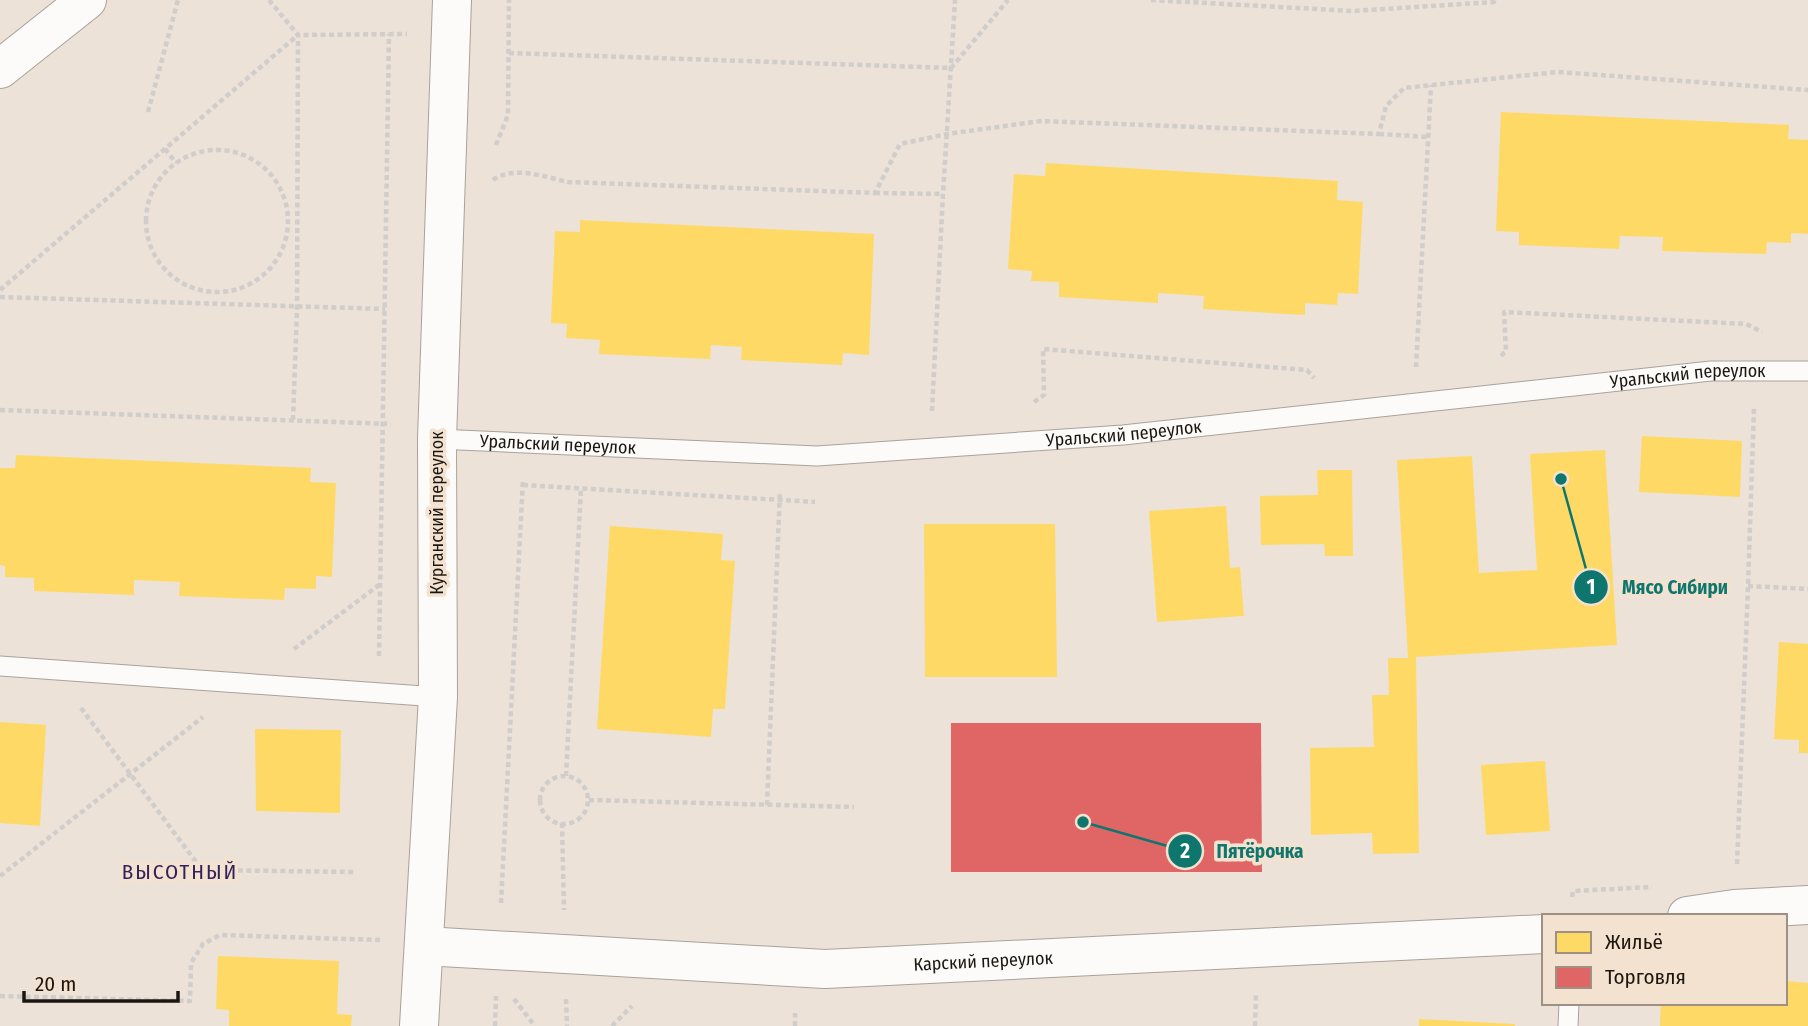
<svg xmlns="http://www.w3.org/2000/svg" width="1808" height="1026" viewBox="0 0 1808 1026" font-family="'Fira Sans Condensed',sans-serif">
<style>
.homes{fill:#ffd966}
.shops{fill:#e06666}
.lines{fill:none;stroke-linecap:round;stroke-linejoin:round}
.service-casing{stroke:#a9a29a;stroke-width:21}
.minor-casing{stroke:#a9a29a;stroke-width:40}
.tertiary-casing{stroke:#a9a29a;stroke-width:40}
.path{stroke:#d0cdca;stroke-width:4.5;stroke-dasharray:5 3.5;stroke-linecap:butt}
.service{stroke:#fcfbf9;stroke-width:19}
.minor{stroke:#fcfbf9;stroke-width:38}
.tertiary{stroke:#fcfbf9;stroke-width:38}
.labels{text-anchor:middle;stroke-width:7;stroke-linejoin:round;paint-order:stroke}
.street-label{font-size:18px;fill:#1c1610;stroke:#f4e2d0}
.quarter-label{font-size:21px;letter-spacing:2px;fill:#32215b;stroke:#f4e2d0}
.leader{fill:none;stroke:#0f766e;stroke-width:2.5}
.callout-dot{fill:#0f766e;stroke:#f4e2d0;stroke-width:2.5}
.mark-label{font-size:21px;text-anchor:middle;font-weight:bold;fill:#fff}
.callout-label{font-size:19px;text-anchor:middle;font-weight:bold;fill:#0f766e;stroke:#f4e2d0;stroke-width:7;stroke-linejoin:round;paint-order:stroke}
</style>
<rect width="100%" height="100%" fill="#ece2d8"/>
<path class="homes" d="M1501,112L1789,125L1788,139L1808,140V234L1791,233V243L1767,242L1766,254L1662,251L1663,237L1620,236L1619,249L1519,245V232L1496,231Z
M1046,163L1338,181L1337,200L1363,202L1358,294L1338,293L1337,305L1305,303V315L1203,309L1204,296L1158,293V303L1059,297V282L1031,281L1032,271L1008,269L1014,174L1045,176Z
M580,220L874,234L869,355L843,353L842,365L741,360L742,347L711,345L710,359L599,354L600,340L566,338L567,324L551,323L555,231L580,232Z
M1642,436L1742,441L1740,497L1639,492Z
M1605,450L1617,645L1416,657L1419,853L1373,854L1372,833L1311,835L1310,748L1374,747L1372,695H1389L1388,658H1408L1397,460L1472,456L1479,573L1537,570L1530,454Z
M16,455L311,468L310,482L336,483L332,577L316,576V589L285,588L284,600L179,596L180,582L134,580V595L34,591V578L5,577V566L0,565V468H15Z
M1317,470H1352L1353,556H1325L1324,544L1261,545L1260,496L1318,495Z
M1226,506L1230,568L1240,567L1244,616L1157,622L1149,511Z
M924,524H1055L1057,677H925Z
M610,526L723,534L721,560L735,561L725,709H713L711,737L597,729Z
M1779,642L1808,644V753H1799V740L1774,739Z
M0,722L46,725L40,826L0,823Z
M255,729L341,730L340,813L256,811Z
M1545,761L1550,831L1486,835L1481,765Z
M218,956L339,961L337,1014L352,1015L351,1026H229V1010L216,1009Z
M1785,981L1808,983V1026H1660L1661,1003H1785Z
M1419,1019L1515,1024V1026H1419Z"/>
<path class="shops" d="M951,723H1261L1262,872H951Z"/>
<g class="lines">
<defs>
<g id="service">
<path id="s1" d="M437,439L817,456L1123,435L1711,371H1808"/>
<path d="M0,666L438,697"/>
<path d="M1568,1026L1569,1003"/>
</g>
<g id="minor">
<path d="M1687,916L1734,909L1808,905"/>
<path id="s2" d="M424,946L825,969L1544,934"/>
<path d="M419,1026L438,697L437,439L452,0"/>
</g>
<path id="tertiary" d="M0,69L87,0"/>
</defs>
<use href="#service" class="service-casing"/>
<use href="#minor" class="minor-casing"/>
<use href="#tertiary" class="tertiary-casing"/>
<path class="path" d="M269,0L298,35L407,34
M1151,0L1353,11L1494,2V0
M509,53L951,68L1008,0
M148,112L178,0
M1379,134L1428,137
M496,145L508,115L509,0
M165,149L176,163
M146 221a71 71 0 1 1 142 0a71 71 0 1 1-142 0Z
M493,180C514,165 545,177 568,182L875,193L900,144L947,134L1041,121L1379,134L1386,106L1404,88L1558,72L1808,90
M875,193L943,194
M0,290L298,35
M0,297L385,309
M1501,356L1506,351L1504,312L1746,324L1762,332
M1416,367L1431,85
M1034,402L1044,395L1043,349L1307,370L1314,378
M0,410L391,424
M932,411L943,194L955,0
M293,420L297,308L298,36
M523,485L815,502
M1748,586L1808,589
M294,649L379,585
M379,656L389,34
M81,708L202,870L355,872
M566,776L581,488
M540 800a24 24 0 1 1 48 0a24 24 0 1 1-48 0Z
M589,800L854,807
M767,805L780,491
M562,823L564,910
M1737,864L1748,586L1754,407
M0,876L203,717
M1572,897L1573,891L1652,887
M501,903L523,479
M0,996L190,1001L191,963L203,944L220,935L380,940
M514,999L535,1026
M566,999L567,1026
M495,1026L496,996
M612,1026L632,1006
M795,1026V1013
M1255,1026L1256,995"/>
<use href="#service" class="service"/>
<use href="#minor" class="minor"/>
<use href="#tertiary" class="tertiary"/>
</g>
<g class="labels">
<g class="street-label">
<text dy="6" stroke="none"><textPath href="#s1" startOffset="1255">Уральский переулок</textPath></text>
<text dy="6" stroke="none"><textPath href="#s1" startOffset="688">Уральский переулок</textPath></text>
<text dy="6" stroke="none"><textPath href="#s1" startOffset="121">Уральский переулок</textPath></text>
<text transform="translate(437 513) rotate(-90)" y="6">Курганский переулок</text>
<text dy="6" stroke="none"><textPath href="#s2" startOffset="560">Карский переулок</textPath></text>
</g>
<g class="quarter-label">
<text x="180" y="879">ВЫСОТНЫЙ</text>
</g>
</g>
<path class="leader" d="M1561 479L1591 587M1083 822L1185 851"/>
<g class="callout-dot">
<circle cx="1561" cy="479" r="7"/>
<circle cx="1083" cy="822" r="7"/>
<circle cx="1591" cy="587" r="18"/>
<circle cx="1185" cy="851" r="18"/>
</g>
<g class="mark-label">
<text x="1591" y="594">1</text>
<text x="1185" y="858">2</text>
</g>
<g class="callout-label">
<text x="1675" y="594">Мясо Сибири</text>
<text x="1260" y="858">Пятёрочка</text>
</g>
<rect x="1542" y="914" width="245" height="91" fill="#f4e2d0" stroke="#9e9083" stroke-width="2"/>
<rect x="1556" y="932" width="35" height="21" fill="#ffd966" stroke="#9e9083" stroke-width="2"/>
<text x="1605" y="949" font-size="21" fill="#1c1610">Жильё</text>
<rect x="1556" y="967" width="35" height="21" fill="#e06666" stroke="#9e9083" stroke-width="2"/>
<text x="1605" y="984" font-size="21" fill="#1c1610">Торговля</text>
<path d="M24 991v10h154v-10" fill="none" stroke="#1c1610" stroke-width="3.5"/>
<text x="35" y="991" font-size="21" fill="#1c1610" stroke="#f4e2d0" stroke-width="5" paint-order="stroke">20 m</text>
</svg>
